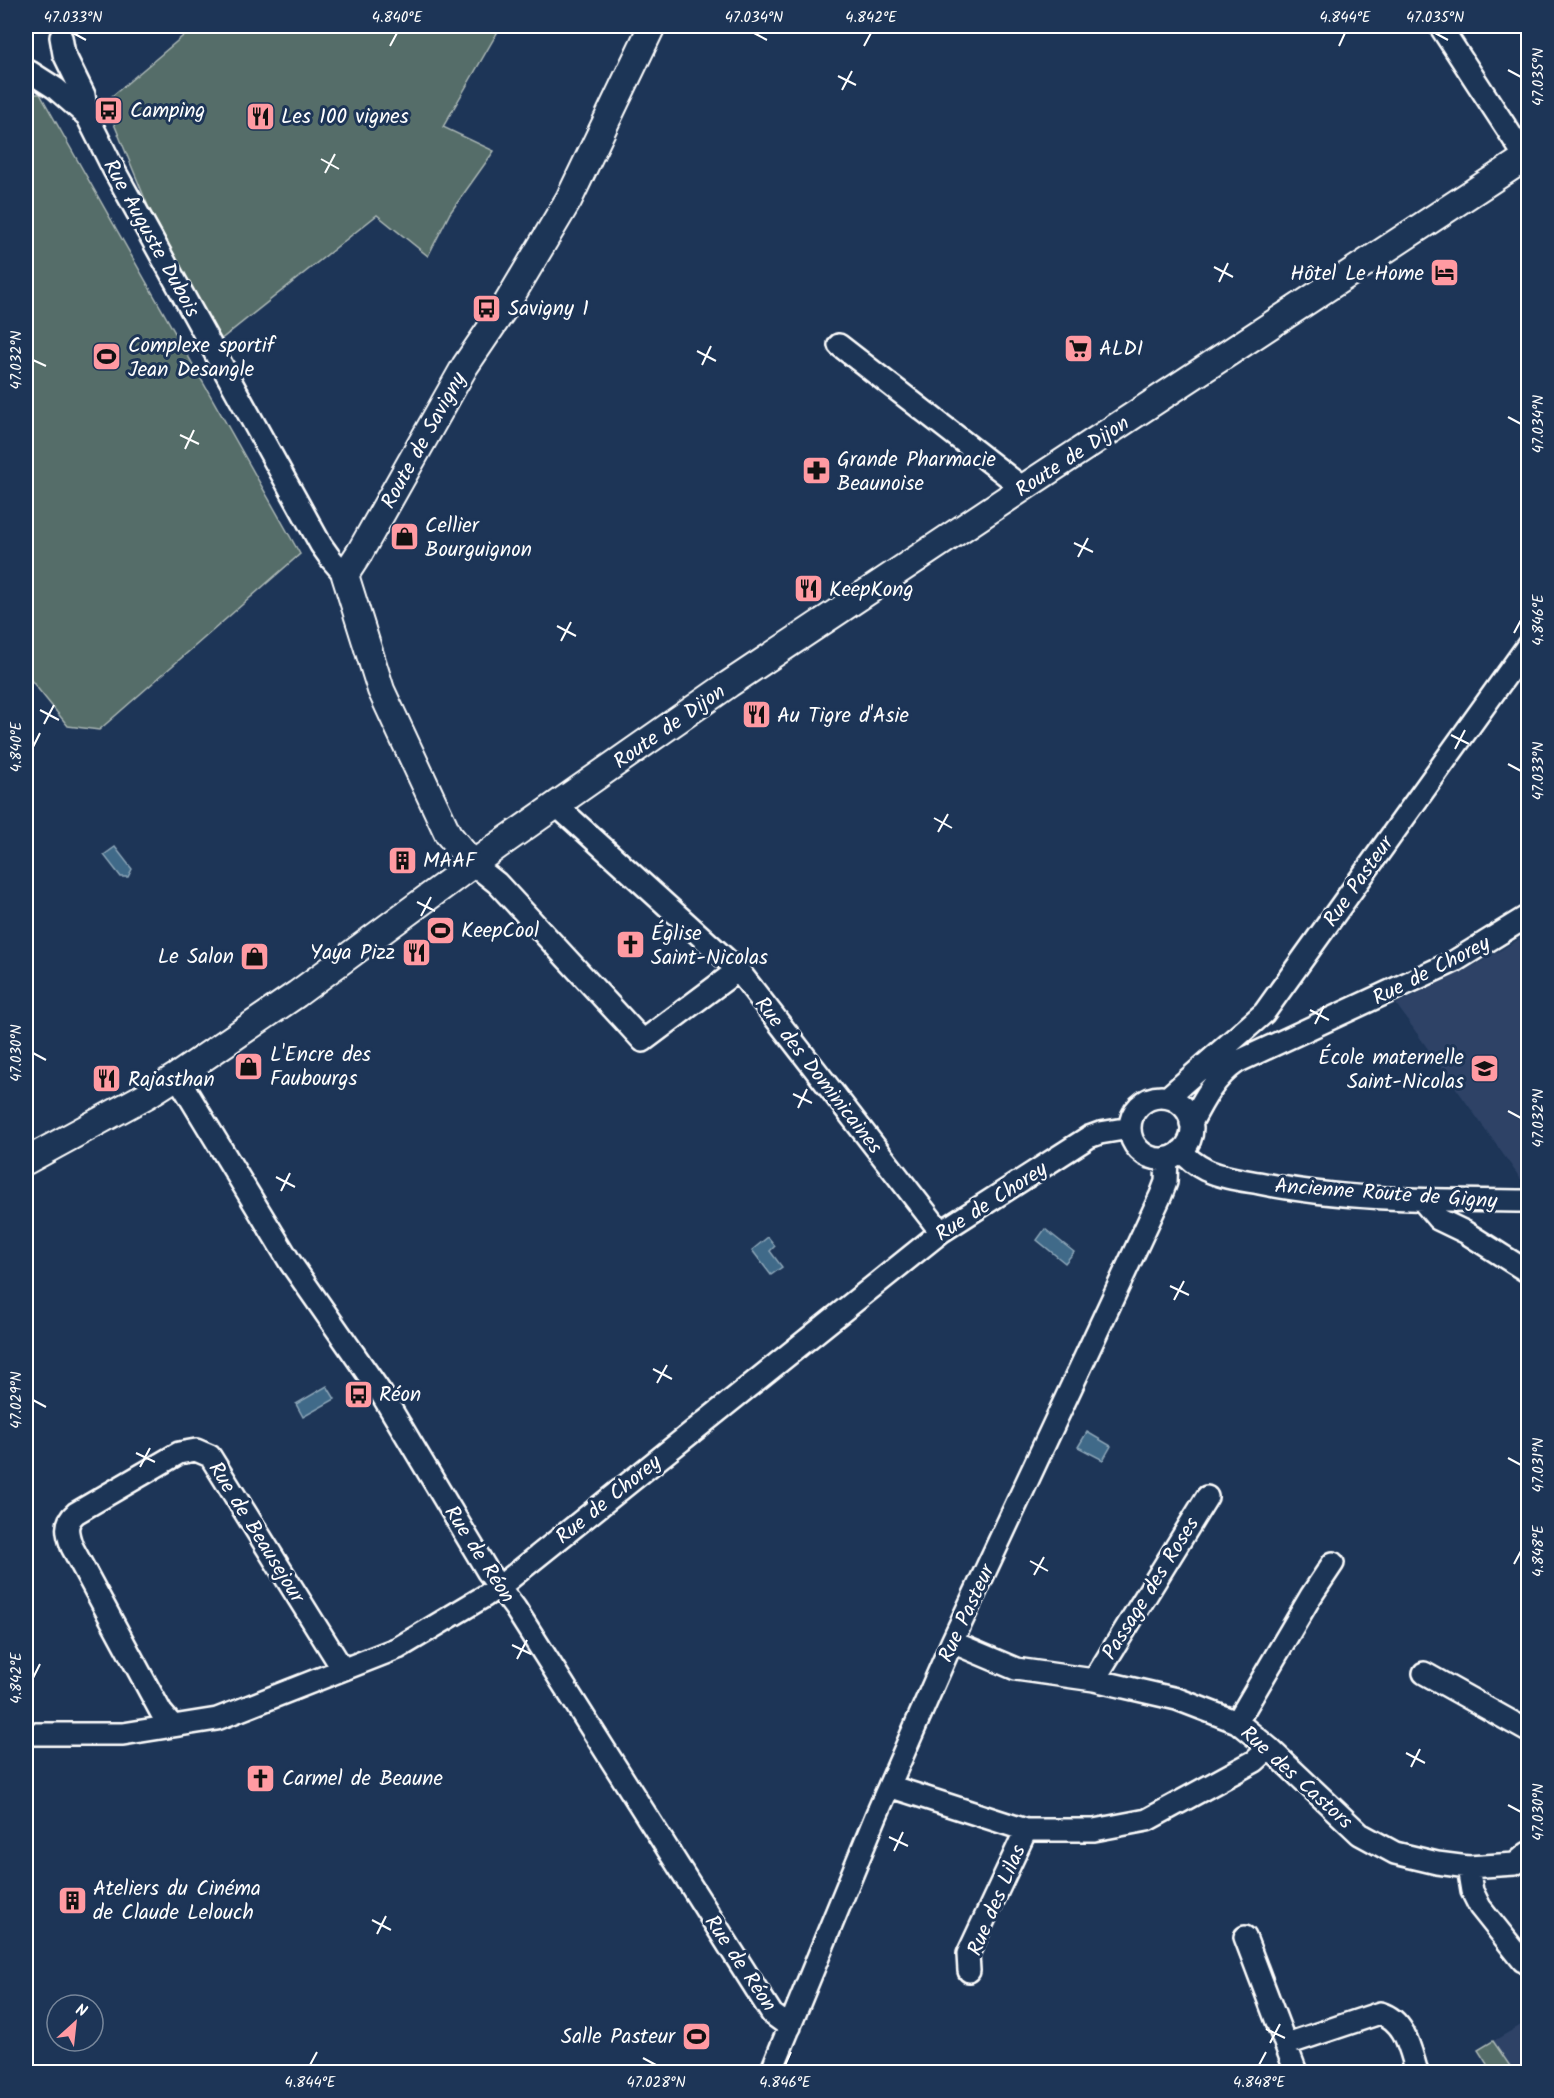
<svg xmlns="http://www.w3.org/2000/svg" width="1554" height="2098" viewBox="0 0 1554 2098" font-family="Kalam,sans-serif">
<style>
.built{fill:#2d4266}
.green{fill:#556d69;stroke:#aab6b4;stroke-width:1.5}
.water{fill:#416b89;stroke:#8da6b8;stroke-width:1.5}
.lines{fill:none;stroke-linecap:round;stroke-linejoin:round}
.minor-casing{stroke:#fff;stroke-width:26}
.major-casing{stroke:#fff;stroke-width:30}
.minor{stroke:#1d3557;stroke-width:21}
.major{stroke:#1d3557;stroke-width:26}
.ticks{fill:none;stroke:#fff;stroke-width:2}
.labels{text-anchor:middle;stroke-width:6;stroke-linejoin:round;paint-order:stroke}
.poi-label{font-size:21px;fill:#fff;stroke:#1d3557;text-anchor:start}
.street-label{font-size:21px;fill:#fff;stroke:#1d3557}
.neatline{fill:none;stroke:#fff;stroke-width:2}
.ticks-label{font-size:15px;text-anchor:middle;fill:#fff}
</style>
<rect width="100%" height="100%" fill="#1d3557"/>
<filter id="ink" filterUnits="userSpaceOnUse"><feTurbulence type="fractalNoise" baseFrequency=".0167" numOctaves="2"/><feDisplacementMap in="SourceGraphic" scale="12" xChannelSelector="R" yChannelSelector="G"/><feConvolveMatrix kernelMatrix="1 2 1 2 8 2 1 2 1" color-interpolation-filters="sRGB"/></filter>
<g filter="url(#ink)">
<path class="built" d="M1526,935L1528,937V1185H1525L1396,1004L1477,964Z
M1528,2021V2072H1492L1478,2050Z"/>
<path class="green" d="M195,26H501L443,127L494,151L450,213L428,256L377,215L220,340L148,206L105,102Z
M26,94H40L300,554L99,730L68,726L26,674Z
M1493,2041L1514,2072H1492L1478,2050Z"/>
<path class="water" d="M115,847L132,869L128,877H121L104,855Z
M1045,1229L1074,1252L1065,1263L1037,1240Z
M768,1237L775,1246L770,1251L782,1267L771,1275L752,1250Z
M327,1386L335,1399L303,1417L296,1404Z
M1087,1432L1111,1446L1103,1460L1078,1447Z"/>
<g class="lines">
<defs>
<path id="minor" d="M1440,26L1526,158
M61,37L64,54L84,95L87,116L114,170L321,545L331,559L345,575
M30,72L55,88L87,116
M839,345L1023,488
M556,805L738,970L941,1232
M473,864L497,883L643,1041L738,970
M177,1076L290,1262L381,1393L488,1572L515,1608L772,2014L790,2027
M1168,1097L1264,1013L1528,645
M1130 1128a31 31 0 1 1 62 0a31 31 0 1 1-62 0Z
M1191,1123C1203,1100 1215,1077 1237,1062L1455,961L1528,916
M1181,1151C1189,1160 1196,1165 1206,1170C1223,1178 1242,1180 1259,1183C1347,1201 1439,1200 1528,1201
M1422,1200L1438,1219L1465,1232L1528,1272
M952,1642L1016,1669L1094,1680L1177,1699L1237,1722L1269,1748L1360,1834L1395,1853L1437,1863L1468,1867L1515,1864L1528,1853
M1424,1673L1528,1731
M1094,1680L1207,1497
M1237,1722L1311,1596L1333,1563
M172,1725L161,1712L72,1547C67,1533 64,1523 76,1513L179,1453L196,1450L210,1456L342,1668
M26,1734H123L217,1719L398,1648L485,1596L508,1580L941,1232L1089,1137L1100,1133L1130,1128
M889,1786L1026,1830H1094L1147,1820L1255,1761L1269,1748
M1468,1867L1472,1891L1480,1907L1523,1961
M1245,1937L1296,2072
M969,1971L968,1954L1026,1830
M1287,2044L1380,2013C1406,2021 1410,2050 1417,2072
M771,2072L876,1816L952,1642L1161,1195L1166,1182L1167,1158"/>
<path id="major" d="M473,864L448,834L381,690L345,575L360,552L465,366L503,310L569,199L652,26
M26,1161L147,1095L177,1076L297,994L499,845L729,684L1023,488L1528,156"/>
</defs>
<use href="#minor" class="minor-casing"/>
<use href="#major" class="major-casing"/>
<use href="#minor" class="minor"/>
<use href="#major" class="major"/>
</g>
</g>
<path class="ticks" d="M73,33L86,40M754,33L767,40M1435,33L1448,40M390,46L397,33M864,46L871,33M1339,46L1345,33M1508,70L1521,77M838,76L856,85M842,90L852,71M321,159L339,169M325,173L335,154M1214,267L1233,277M1219,282L1228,263M697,351L716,361M33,360L46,366M702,365L711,346M1508,417L1521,424M180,435L199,444M185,449L194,430M1074,543L1093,552M1078,557L1088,538M557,626L576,636M1514,633L1521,620M561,641L571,622M40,710L59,720M44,724L54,705M1451,735L1469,744M33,747L40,733M1455,749L1465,730M1508,764L1521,771M934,818L952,828M938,832L948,814M417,902L435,911M421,916L431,897M1310,1010L1329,1020M1315,1024L1324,1006M33,1053L46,1060M793,1094L812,1103M798,1108L807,1089M1508,1111L1521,1118M276,1177L295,1187M281,1191L290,1173M1170,1286L1189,1295M1174,1300L1184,1281M653,1369L672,1379M657,1383L667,1365M33,1400L46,1407M136,1453L155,1462M1508,1458L1521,1465M140,1467L150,1448M1030,1561L1048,1571M1514,1564L1521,1551M1034,1575L1044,1557M512,1645L531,1654M517,1659L527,1640M33,1678L40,1664M1406,1753L1425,1763M1411,1767L1420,1749M1508,1805L1521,1812M889,1837L908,1846M894,1851L903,1832M372,1920L391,1930M377,1934L386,1916M1266,2029L1285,2038M1270,2043L1280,2024M643,2058L656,2065M310,2065L317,2052M785,2065L791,2052M1259,2065L1266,2052"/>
<defs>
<symbol id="bus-square" viewBox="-11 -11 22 22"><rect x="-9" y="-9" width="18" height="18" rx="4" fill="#ff9aa2" stroke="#1d3557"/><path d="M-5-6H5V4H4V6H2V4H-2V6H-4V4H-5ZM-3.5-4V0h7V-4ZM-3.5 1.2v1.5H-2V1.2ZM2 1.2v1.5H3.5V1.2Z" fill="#111"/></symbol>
<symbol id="restaurant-square" viewBox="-11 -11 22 22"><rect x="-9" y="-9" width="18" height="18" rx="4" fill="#ff9aa2" stroke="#1d3557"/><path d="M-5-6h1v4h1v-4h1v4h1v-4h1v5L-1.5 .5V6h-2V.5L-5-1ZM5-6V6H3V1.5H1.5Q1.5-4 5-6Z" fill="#111"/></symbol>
<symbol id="hotel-square" viewBox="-11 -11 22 22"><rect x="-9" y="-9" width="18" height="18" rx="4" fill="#ff9aa2" stroke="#1d3557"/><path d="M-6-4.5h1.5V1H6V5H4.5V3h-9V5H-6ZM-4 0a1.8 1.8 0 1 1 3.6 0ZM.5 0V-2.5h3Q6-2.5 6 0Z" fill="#111"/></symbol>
<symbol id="supermarket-square" viewBox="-11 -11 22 22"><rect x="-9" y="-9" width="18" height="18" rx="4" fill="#ff9aa2" stroke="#1d3557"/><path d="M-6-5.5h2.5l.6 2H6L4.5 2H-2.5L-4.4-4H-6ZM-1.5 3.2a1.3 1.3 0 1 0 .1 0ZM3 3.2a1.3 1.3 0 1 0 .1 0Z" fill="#111"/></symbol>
<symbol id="stadium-square" viewBox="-11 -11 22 22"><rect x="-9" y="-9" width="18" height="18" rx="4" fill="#ff9aa2" stroke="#1d3557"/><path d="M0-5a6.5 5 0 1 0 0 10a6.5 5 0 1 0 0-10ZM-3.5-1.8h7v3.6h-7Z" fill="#111"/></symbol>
<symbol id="pharmacy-square" viewBox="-11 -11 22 22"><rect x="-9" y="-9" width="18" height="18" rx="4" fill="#ff9aa2" stroke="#1d3557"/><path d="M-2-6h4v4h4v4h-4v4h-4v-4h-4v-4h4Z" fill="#111"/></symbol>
<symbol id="shop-square" viewBox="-11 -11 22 22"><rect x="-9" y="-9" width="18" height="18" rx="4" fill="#ff9aa2" stroke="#1d3557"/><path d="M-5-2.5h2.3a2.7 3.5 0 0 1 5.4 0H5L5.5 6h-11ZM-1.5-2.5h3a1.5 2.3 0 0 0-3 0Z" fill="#111"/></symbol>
<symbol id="building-square" viewBox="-11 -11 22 22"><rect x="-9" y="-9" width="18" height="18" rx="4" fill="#ff9aa2" stroke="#1d3557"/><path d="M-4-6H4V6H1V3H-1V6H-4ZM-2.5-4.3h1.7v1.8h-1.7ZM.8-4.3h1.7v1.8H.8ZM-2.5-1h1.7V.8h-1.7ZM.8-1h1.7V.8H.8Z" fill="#111"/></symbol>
<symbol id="church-square" viewBox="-11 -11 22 22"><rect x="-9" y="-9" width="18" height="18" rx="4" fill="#ff9aa2" stroke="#1d3557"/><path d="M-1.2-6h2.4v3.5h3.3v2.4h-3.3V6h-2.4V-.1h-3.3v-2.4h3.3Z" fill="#111"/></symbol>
<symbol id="school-square" viewBox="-11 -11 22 22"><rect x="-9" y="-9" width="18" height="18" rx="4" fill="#ff9aa2" stroke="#1d3557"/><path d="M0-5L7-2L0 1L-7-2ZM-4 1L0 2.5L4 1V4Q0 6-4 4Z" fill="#111"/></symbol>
</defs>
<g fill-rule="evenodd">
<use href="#bus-square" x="92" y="94" width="33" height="33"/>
<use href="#restaurant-square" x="244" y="100" width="33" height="33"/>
<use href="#hotel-square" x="1428" y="256" width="33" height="33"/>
<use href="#bus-square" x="470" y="292" width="33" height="33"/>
<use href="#supermarket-square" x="1062" y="332" width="33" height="33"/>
<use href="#stadium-square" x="90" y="340" width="33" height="33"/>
<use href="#pharmacy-square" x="800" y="454" width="33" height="33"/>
<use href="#shop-square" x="388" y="520" width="33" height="33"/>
<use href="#restaurant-square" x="792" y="572" width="33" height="33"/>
<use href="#restaurant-square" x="740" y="698" width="33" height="33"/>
<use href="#building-square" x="386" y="844" width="33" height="33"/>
<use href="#stadium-square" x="424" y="914" width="33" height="33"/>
<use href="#church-square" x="614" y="928" width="33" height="33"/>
<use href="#restaurant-square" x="400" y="936" width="33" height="33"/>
<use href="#shop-square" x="238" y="940" width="33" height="33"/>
<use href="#shop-square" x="232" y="1050" width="33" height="33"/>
<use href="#school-square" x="1468" y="1052" width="33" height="33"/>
<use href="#restaurant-square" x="90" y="1062" width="33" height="33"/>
<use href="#bus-square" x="342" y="1378" width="33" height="33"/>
<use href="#church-square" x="244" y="1762" width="33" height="33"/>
<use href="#building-square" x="56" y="1884" width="33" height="33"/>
<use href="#stadium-square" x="680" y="2020" width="33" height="33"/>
</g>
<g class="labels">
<g class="poi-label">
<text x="130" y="117">Camping</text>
<text x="281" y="123">Les 100 vignes</text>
<text x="1424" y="280" text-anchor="end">Hôtel Le Home</text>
<text x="508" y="315">Savigny 1</text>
<text x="128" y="352">Complexe sportif<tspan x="128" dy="24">Jean Desangle</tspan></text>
<text x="1099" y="355">ALDI</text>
<text x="837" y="466">Grande Pharmacie<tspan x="837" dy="24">Beaunoise</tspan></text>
<text x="425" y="532">Cellier<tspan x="425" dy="24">Bourguignon</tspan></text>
<text x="829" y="596">KeepKong</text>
<text x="777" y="722">Au Tigre d'Asie</text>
<text x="423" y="867">MAAF</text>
<text x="461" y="937">KeepCool</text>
<text x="651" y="940">Église<tspan x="651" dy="24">Saint-Nicolas</tspan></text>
<text x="395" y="959" text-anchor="end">Yaya Pizz</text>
<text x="234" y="963" text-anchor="end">Le Salon</text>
<text x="270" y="1061">L'Encre des<tspan x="270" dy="24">Faubourgs</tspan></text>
<text x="1464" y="1064" text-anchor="end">École maternelle<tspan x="1464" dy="24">Saint-Nicolas</tspan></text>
<text x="128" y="1086">Rajasthan</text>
<text x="379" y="1401">Réon</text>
<text x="282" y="1785">Carmel de Beaune</text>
<text x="93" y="1895">Ateliers du Cinéma<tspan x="93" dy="24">de Claude Lelouch</tspan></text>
<text x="675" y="2043" text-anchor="end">Salle Pasteur</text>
</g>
<g class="street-label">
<text transform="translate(152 238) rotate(61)" y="7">Rue Auguste Dubois</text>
<text transform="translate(423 440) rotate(-61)" y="7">Route de Savigny</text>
<text transform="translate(1072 456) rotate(-33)" y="7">Route de Dijon</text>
<text transform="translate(669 726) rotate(-35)" y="7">Route de Dijon</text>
<text transform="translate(1358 881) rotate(-55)" y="7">Rue Pasteur</text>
<text transform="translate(1431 970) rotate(-27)" y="7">Rue de Chorey</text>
<text transform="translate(819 1075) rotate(52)" y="7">Rue des Dominicaines</text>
<text transform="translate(1386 1193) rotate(4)" y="7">Ancienne Route de Gigny</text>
<text transform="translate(991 1201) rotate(-33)" y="7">Rue de Chorey</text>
<text transform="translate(608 1499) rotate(-39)" y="7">Rue de Chorey</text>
<text transform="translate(257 1532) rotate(58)" y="7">Rue de Beausejour</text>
<text transform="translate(480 1554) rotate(57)" y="7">Rue de Réon</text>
<text transform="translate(1150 1588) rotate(-58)" y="7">Passage des Roses</text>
<text transform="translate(966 1613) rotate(-65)" y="7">Rue Pasteur</text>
<text transform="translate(1297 1777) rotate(42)" y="7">Rue des Castors</text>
<text transform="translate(996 1900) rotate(-67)" y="7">Rue des Lilas</text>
<text transform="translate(741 1963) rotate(56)" y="7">Rue de Réon</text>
</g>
</g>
<rect width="1554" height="2098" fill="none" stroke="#1d3557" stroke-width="66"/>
<g transform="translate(75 2023) rotate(27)"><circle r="28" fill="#1d3557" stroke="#77869a" stroke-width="1.5"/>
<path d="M0-4.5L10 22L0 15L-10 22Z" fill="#ff9aa2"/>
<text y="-9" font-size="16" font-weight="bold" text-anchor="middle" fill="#ffffff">N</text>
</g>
<rect x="33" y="33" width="1488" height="2032" class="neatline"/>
<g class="ticks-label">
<text x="73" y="22">47.033°N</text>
<text x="397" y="22">4.840°E</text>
<text x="754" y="22">47.034°N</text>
<text x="871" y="22">4.842°E</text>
<text x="1345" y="22">4.844°E</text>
<text x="1435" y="22">47.035°N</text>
<text transform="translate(1538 77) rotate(-90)" y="5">47.035°N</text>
<text transform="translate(16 360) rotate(-90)" y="5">47.032°N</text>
<text transform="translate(1538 424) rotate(-90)" y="5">47.034°N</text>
<text transform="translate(1538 620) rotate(-90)" y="5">4.846°E</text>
<text transform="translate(16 747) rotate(-90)" y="5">4.840°E</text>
<text transform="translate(1538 771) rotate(-90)" y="5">47.033°N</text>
<text transform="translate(16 1053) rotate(-90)" y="5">47.030°N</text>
<text transform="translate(1538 1118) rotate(-90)" y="5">47.032°N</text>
<text transform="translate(16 1400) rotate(-90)" y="5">47.029°N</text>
<text transform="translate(1538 1465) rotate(-90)" y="5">47.031°N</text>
<text transform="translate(1538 1551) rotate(-90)" y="5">4.848°E</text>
<text transform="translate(16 1678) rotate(-90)" y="5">4.842°E</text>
<text transform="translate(1538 1812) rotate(-90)" y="5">47.030°N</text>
<text x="310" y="2087">4.844°E</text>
<text x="656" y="2087">47.028°N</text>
<text x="785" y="2087">4.846°E</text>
<text x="1259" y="2087">4.848°E</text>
</g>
</svg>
